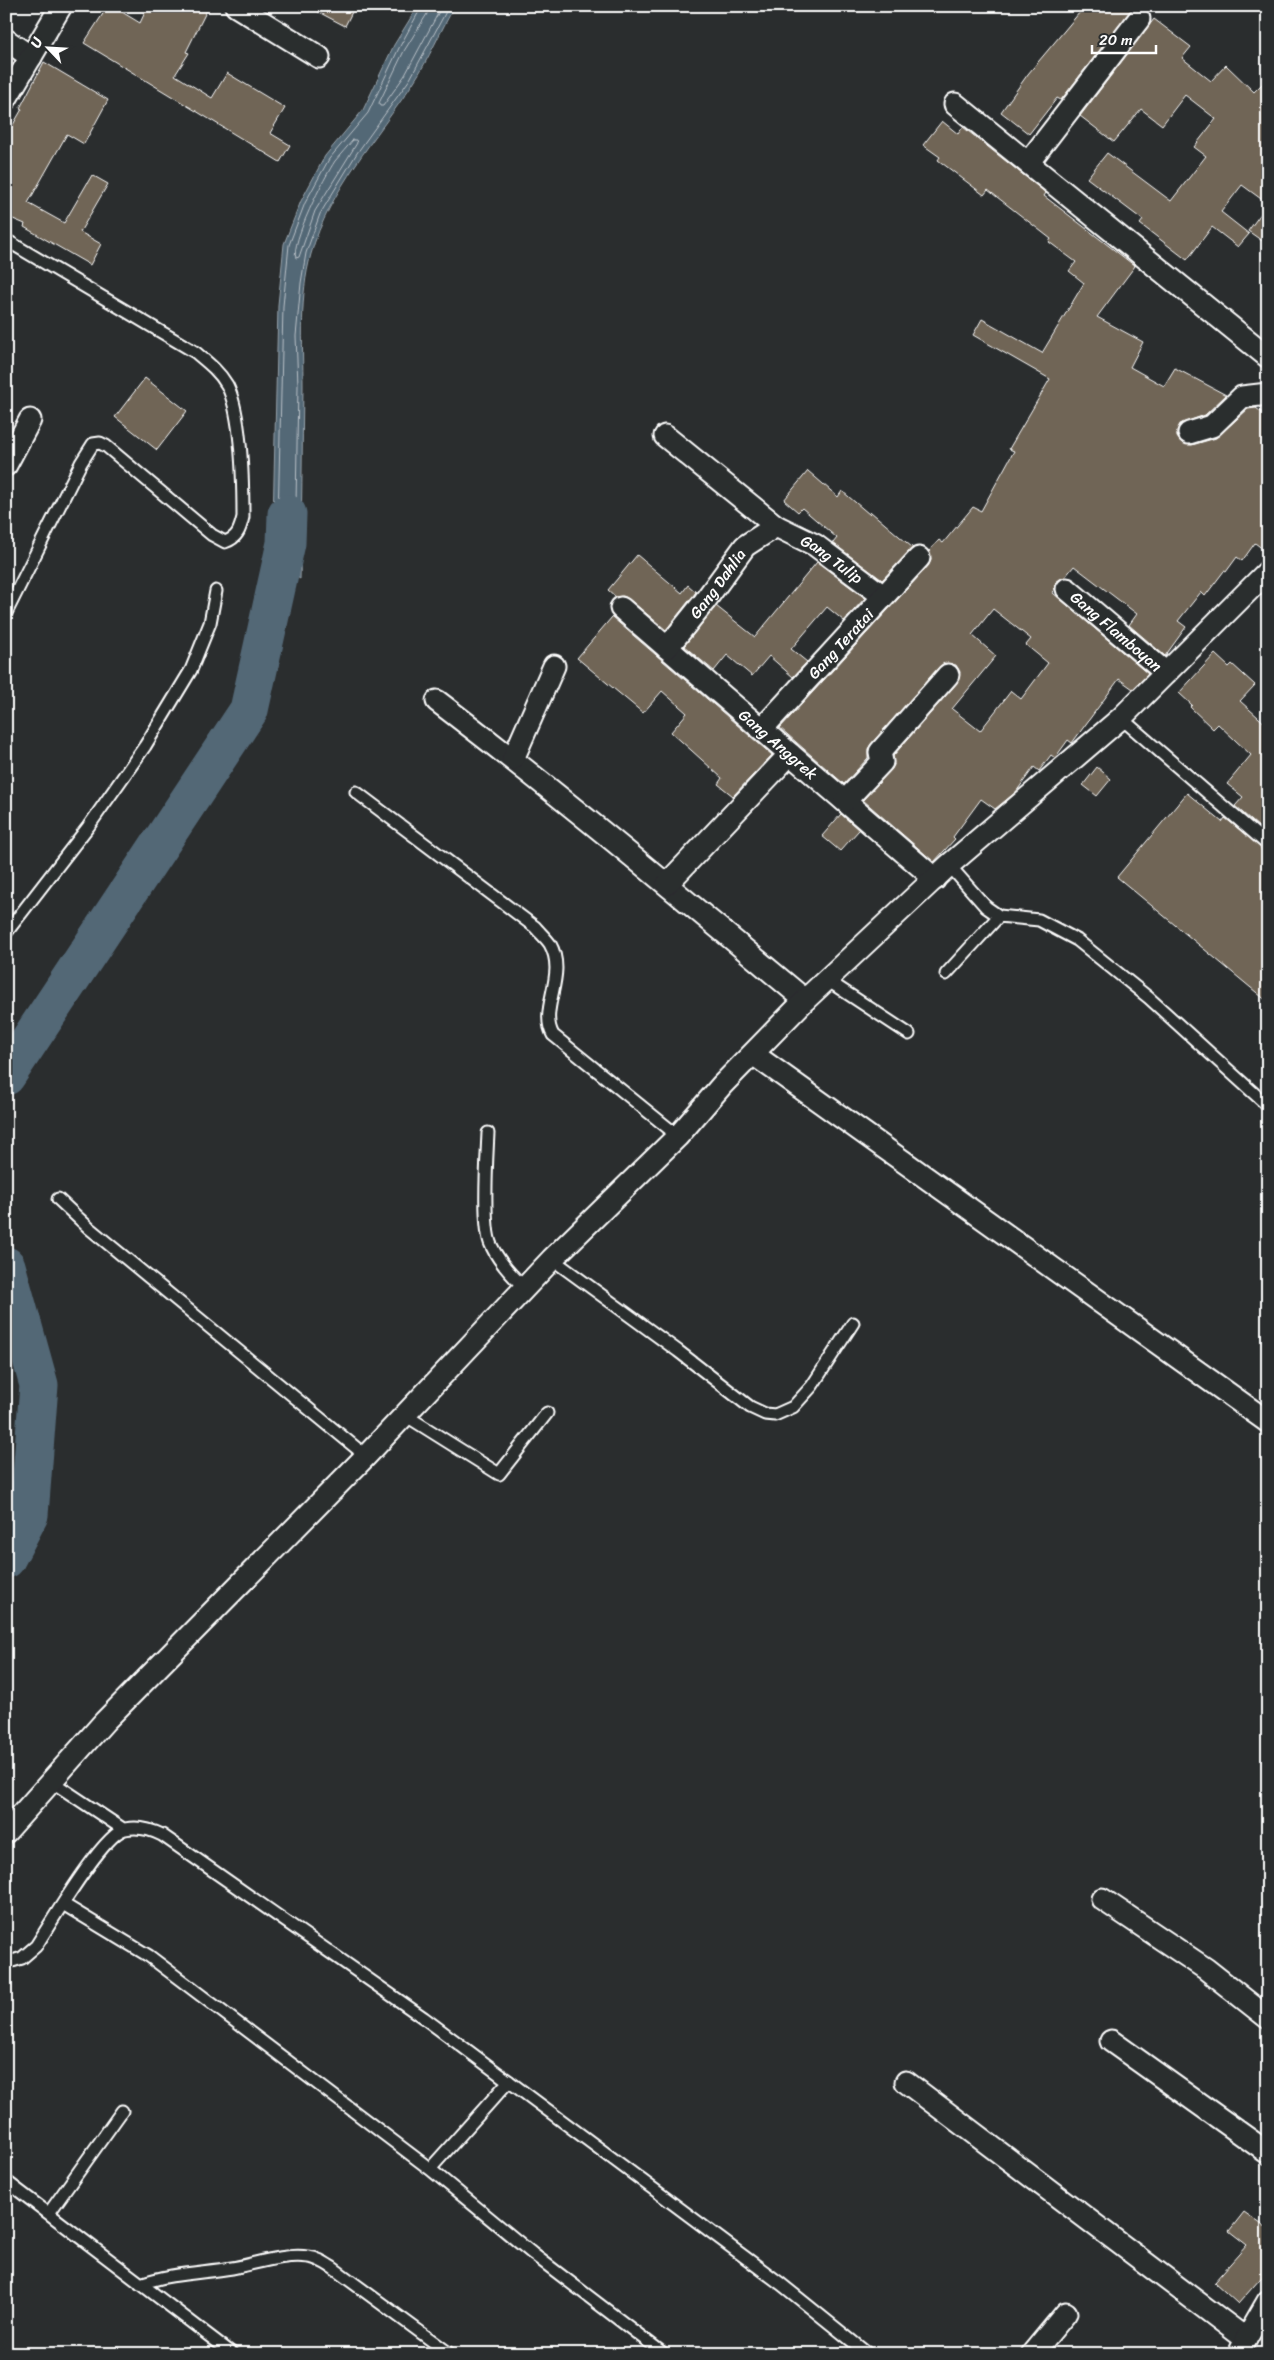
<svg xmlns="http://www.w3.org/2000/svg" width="1274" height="2360" viewBox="0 0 1274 2360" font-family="Sriracha,sans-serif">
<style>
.water{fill:#536776;stroke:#98a4ad}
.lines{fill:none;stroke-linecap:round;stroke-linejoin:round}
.shore{stroke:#bac2c8;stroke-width:1}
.river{stroke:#536776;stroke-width:39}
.building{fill:#706556;stroke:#fff;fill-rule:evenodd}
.service-casing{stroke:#fff;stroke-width:15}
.minor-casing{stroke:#fff;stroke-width:25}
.service{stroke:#2a2d2e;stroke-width:11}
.minor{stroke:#2a2d2e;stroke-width:21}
.labels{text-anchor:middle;stroke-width:4.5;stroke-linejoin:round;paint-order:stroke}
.street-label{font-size:16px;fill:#fff;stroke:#2a2d2e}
</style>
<rect width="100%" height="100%" fill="#2a2d2e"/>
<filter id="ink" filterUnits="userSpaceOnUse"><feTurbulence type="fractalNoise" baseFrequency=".02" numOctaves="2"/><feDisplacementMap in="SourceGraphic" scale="10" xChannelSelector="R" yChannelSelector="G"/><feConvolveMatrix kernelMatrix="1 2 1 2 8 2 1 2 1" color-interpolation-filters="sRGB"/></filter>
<g filter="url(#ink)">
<path class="water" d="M418,6H455C440,31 429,59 413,83C377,138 329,190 311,254C299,297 303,342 303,386C302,450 302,515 300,579L276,564L273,523L278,305L284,244L301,201L325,156L363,110L394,45Z"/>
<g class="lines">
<path class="shore" d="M422,6L399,48L368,113L329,159L305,203L289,245L283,306L278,522L281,560L292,568L295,566L298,385L296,336L301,283L306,253L320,214L357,153L410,79L449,6
M429,6L427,14L404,51L379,103L380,106H383L405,75L442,6
M353,140H356L357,143L315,211L299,257L296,258C290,243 325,176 335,161C341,154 347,147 353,140Z
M288,496L290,533L287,535L285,534V498Z"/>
<path class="river" d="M6,1076L249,710L286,543L287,514
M6,1266L39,1385L29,1515L6,1559"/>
</g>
<path class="building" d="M108,6H112L140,23L148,6H209L186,52L189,53L175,75L212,98L227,73L285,108L270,133L290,145L280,162L84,43Z
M307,6H355L345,26Z
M1085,6H1127L1131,10L1061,100L1057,98L1029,134L1001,112L1028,74Z
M1154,19L1191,47L1182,58L1211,81L1226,65L1254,92L1268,78V204L1242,185L1221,212L1249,234L1238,247L1212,227L1187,260L1140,224L1143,220L1087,178L1107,153L1171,201L1206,156L1194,147L1216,119L1185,95L1162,125L1141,109L1114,142L1080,116Z
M44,62L108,100L84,144L67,134L28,203L64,223L92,175L108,184L80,232L101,244L90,265L24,227L25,224L6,216V137L22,109L20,108Z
M942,121L958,134L963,127L1046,193L1044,196L1135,266L1097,317L1143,342L1130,367L1164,386L1175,368L1226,395L1205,415L1180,424L1177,431V437L1181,442L1192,445L1216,438L1248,409L1256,408L1268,417V553L1255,543L1242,561L1237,557L1226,572L1224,571L1205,596L1201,592L1178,621L1186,627L1165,656L1129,625L1137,614L1074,566L1065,577L1057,581L1053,593L1148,674L1133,689L1119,679L1072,743L1068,740L1055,758L1051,755L1039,771L1034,767L1016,792L995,809L981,799L953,837L955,839L934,862L863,800L891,770L894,765L893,756L957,683L960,672L956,665L944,663L939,667L871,744L868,749V758L844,784L780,728L928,566L931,560L929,551L939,540L943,543L973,507L981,511L1014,451L1009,449L1050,379L973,335L982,319L1042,353L1084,283L1069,271L1076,262L1049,242L1051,239L988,190L984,195L938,160L940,157L923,145ZM993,609L1031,639L1026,645L1048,663L1021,699L1011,691L980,731L952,709L996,656L972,635Z
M1268,204V245L1248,231Z
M145,378L187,411L157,450L115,417Z
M808,471L838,497L842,491L869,514L871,512L913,548L882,580L833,543L837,538L802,508L798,512L784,500Z
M637,555L682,593L688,585L696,592L666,630L629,599L623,596L616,597L608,590Z
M817,562L865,598L844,621L827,607L791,649L807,662L793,677L769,656L752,676L727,655L714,671L684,646L716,606L755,637Z
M612,617L772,755L733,796L718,784L722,778L671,732L687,713L662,691L643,713L577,658Z
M1215,654L1229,667L1232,664L1255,685L1240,701L1268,726V835L1235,806L1243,797L1227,784L1251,755L1218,724L1213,729L1190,707L1192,705L1179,693Z
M1097,767L1111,779L1097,796L1083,785Z
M1187,793L1222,822L1225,818L1268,852V1002L1117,877Z
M841,814L859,830L840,851L822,836Z
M1244,2212L1268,2229V2270L1238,2304L1214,2282L1247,2245L1229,2231Z"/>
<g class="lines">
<defs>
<path id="service" d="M6,240L195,352C207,362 219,371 227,385C242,415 243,483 243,517C240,530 237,538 225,542L212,535L106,446L100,443L93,444L81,463L6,613
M1121,718L1268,845
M356,792L535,927C539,932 546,938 550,944C568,976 538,1009 553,1035L678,1136
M949,865L986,907L999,916L1039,920L1077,940L1149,998L1268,1106
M6,933L88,827L145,746L191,670L210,623L216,591
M946,974L999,916
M827,980L909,1034
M488,1133C487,1157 482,1226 491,1245C499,1262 511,1275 524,1287
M58,1199L89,1228L366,1456
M552,1259L678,1351L750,1407L765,1414L775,1415L793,1407L812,1386L853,1323
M405,1415L499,1474L547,1413
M51,1781L123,1829
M63,1904L149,1956L430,2169L533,2254L664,2354
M6,1963L22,1958L36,1946C51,1923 102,1835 125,1829C139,1826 150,1829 162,1835L424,2018L781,2284L868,2354
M430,2169L509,2081
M6,2181L233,2354
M49,2213L122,2111
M140,2284C171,2273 201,2273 232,2268C254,2264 287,2253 308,2257C318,2258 325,2263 333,2268L450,2354"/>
<g id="minor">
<path d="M236,6L319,57"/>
<path d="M6,40L31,57"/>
<path d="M6,99L61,6"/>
<path d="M955,104L1268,357"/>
<path d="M1028,163L1139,19"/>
<path d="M1189,433L1212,426L1242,397L1268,394"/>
<path id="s1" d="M665,436L776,526L815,545L883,596"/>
<path d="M6,465L30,420"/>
<path id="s2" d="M1067,589L1166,673"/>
<path id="s3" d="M621,608L935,879"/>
<path id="s4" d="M667,648L704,602L745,546L776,526"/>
<path d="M437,701C563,797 684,899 805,1000"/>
<path id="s5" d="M762,729L919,558"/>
<path d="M513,759L554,666"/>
<path d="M845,801L882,762L880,752L948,675"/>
<path d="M667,884L790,754"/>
<path d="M753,1054L1268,1422"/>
<path d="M6,1832L105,1721L366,1456L552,1259L678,1136L722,1085L805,1000L949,865L1121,718L1268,571"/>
<path d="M1102,1899L1206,1969L1268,2018"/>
<path d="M1111,2041L1268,2153"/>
<path d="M906,2082L1246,2339L1239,2354"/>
<path d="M1246,2339L1268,2301"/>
<path d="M1032,2354L1066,2313"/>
</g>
</defs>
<use href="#service" class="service-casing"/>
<use href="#minor" class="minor-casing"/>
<use href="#service" class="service"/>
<use href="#minor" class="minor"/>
</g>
</g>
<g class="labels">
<g class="street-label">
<text dy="6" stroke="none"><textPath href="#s1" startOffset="208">Gang Tulip</textPath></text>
<text dy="6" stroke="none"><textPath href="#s4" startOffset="82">Gang Dahlia</textPath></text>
<text dy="6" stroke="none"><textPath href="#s2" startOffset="65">Gang Flamboyan</textPath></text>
<text dy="6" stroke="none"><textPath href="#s5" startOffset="116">Gang Teratai</textPath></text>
<text dy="6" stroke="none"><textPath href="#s3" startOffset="208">Gang Anggrek</textPath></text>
</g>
</g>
<rect width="1274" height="2360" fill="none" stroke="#2a2d2e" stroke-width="25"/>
<rect x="12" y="12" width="1249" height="2335" fill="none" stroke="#fff" stroke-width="2" filter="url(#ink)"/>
<g transform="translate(48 48) rotate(295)" stroke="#2a2d2e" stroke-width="4" paint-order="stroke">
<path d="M0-4L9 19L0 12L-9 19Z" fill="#ffffff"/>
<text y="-8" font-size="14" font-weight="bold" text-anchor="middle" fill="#ffffff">U</text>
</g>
<path d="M1092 45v8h64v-8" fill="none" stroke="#ffffff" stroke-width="2.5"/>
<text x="1099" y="45" font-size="15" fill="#ffffff" stroke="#2a2d2e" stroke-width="4" paint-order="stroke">20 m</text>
</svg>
